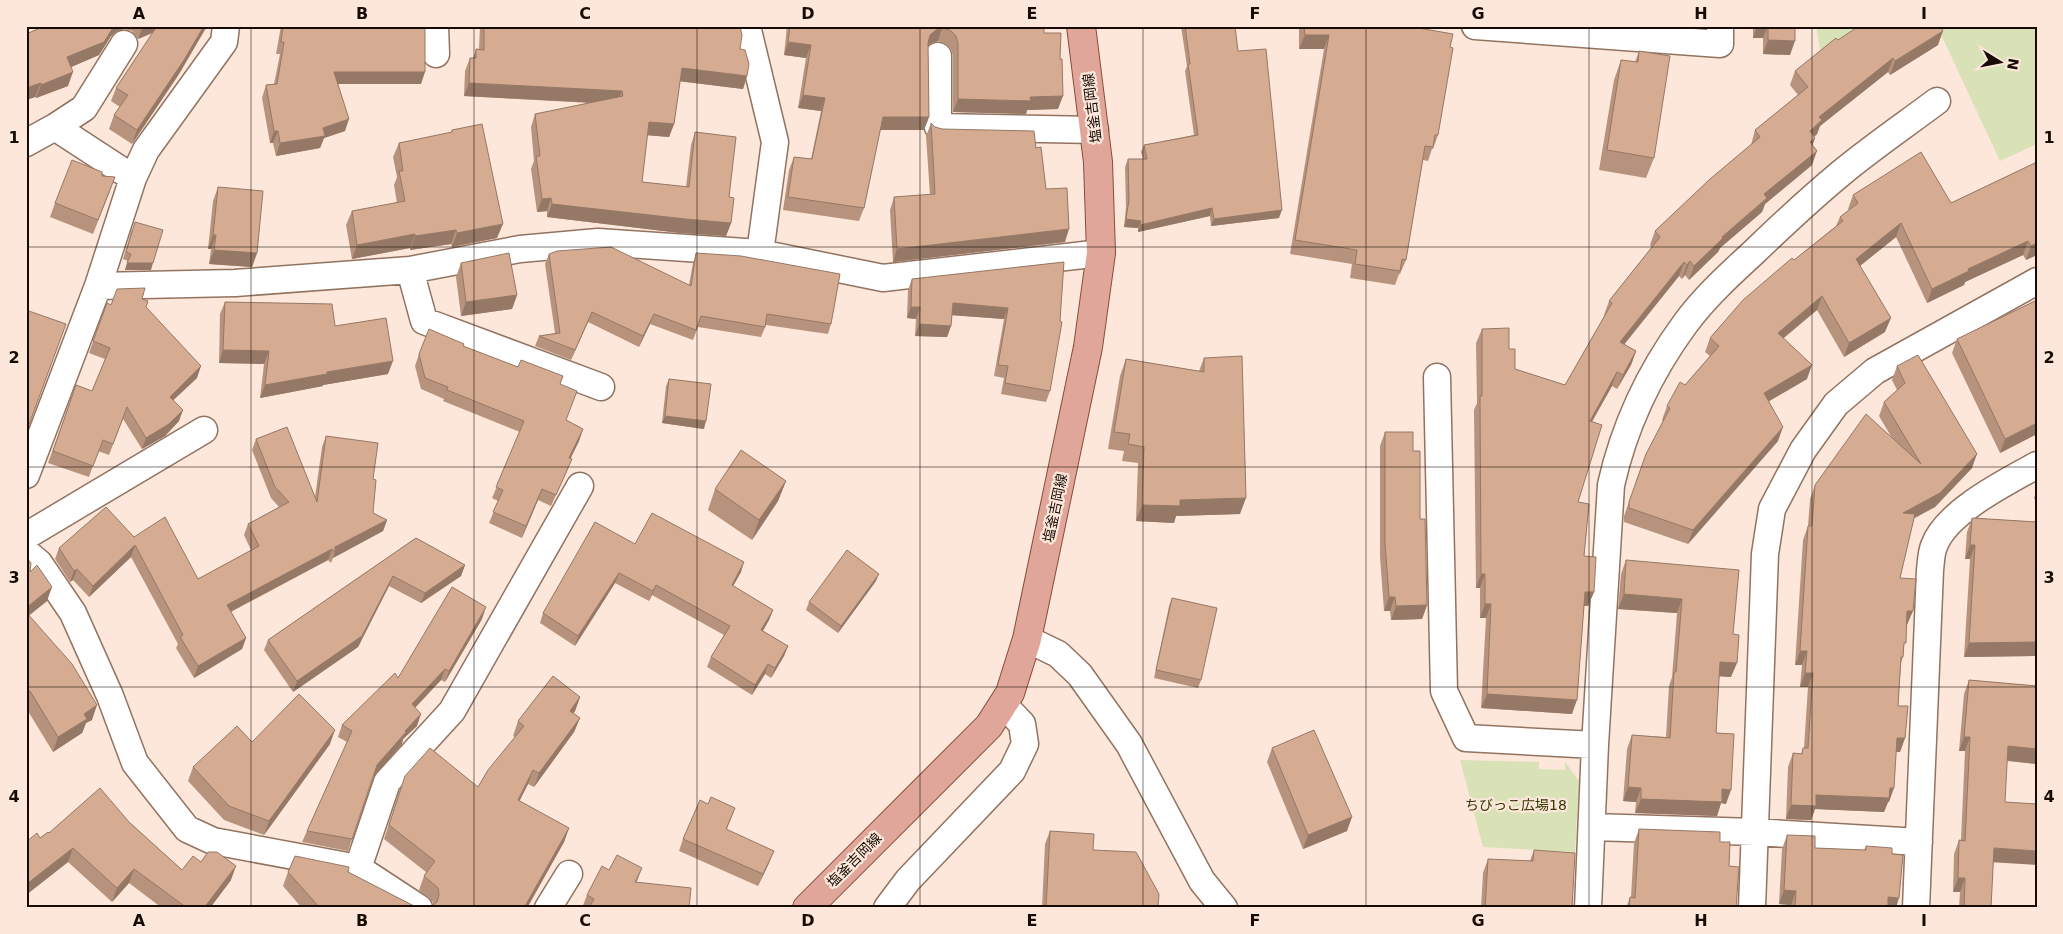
<svg xmlns="http://www.w3.org/2000/svg" width="2063" height="934" viewBox="0 0 2063 934" font-family="'DejaVu Sans','Noto Sans JP',sans-serif">
<style>
.green{fill:#d9e1b7}
.lines{fill:none;stroke-linecap:round;stroke-linejoin:round}
.minor-casing{stroke:#927360;stroke-width:29}
.primary-casing{stroke:#8b4a39;stroke-width:30}
.minor{stroke:#fff;stroke-width:26}
.primary{stroke:#dfa699;stroke-width:28}
.wall{fill:#b7937d}
.shaded-wall{fill:#957866}
.building{fill:#d5ab91;stroke:#957866}
.grid{fill:none;stroke:#170c05;stroke-width:1;stroke-opacity:0.55}
.labels{text-anchor:middle;stroke-width:4.5;stroke-linejoin:round;paint-order:stroke}
.street-label{font-size:14px;fill:#170c05;stroke:#fde7da}
.park-label{font-size:14px;fill:#323802;stroke:#fde7da}
.neatline{fill:none;stroke:#170c05;stroke-width:2}
.grid-label{font-size:16px;text-anchor:middle;font-weight:bold;fill:#170c05}
</style>
<rect width="100%" height="100%" fill="#fde7da"/>
<path class="green" d="M1816,26H1857L1821,54Z
M1937,26H2037V144L2000,161Z
M1460,760L1539,762V769L1565,770V762L1579,781L1575,852L1483,847Z"/>
<g class="lines">
<defs>
<path id="minor" d="M435,26L436,54
M747,26L775,142L760,253L883,278L1101,253
M1475,26L1720,44V26
M938,56V127L1095,130
M55,127L84,108L124,44
M26,143L55,127L133,178
M98,286L235,283L410,270
M1437,377L1444,691L1466,738L1595,745
M601,387L424,321L410,270L520,249L598,242L760,253
M26,475L98,286L133,178L146,150L224,42L226,26
M26,536L204,430
M26,552L39,563L73,613L110,696L135,763L187,829L213,841L358,868L419,908
M1027,639L1058,654L1080,675L1129,744L1202,881L1224,908
M1592,827L1755,832L1919,842
M358,868L387,782L452,711L580,486
M548,908L569,874
M887,908L908,880L1012,771L1025,744L1022,724L1003,704
M1588,908L1595,745L1611,485C1624,427 1649,373 1685,324C1704,298 1729,275 1753,253C1781,226 1810,199 1840,174C1871,148 1905,125 1937,101
M1752,908L1765,554L1772,509L1803,450L1836,404L1875,371L2037,281
M1916,908L1930,570C1931,562 1931,553 1934,546C1946,512 2006,482 2037,465"/>
<path id="primary" d="M807,908L989,726L1010,693L1027,639L1088,347L1101,253L1098,162L1081,26"/>
</defs>
<use href="#minor" class="minor-casing"/>
<use href="#primary" class="primary-casing"/>
<use href="#minor" class="minor"/>
<use href="#primary" class="primary"/>
</g>
<path class="wall" d="M45,26H207L179,74L132,144L109,129L114,115L120,107L111,101L116,88L153,33L138,39L132,31L124,29L117,31L111,36L99,55L71,67L68,86L36,98L35,97L26,100V34Z
M281,26H425L421,84H338L345,131L324,138L320,148L276,156L273,143H270L262,98L266,85L274,84L280,54H276Z
M480,26H740V49L747,76L743,89L680,81L674,124L669,137L647,135L642,182L686,187L691,145L695,132L729,197L731,223L726,236L680,233L547,217V211L537,212L531,169L534,161L531,127L535,114L591,103L464,96L465,71L470,58H473L476,49H479Z
M787,26H1044V33L1058,109L1027,110L1026,114L953,112V56L951,49L945,43L938,41L931,43L928,46L929,117L924,130H880L864,208L859,221L783,210L789,170L794,157L811,159L821,111L798,108L806,58L784,55Z
M1181,26H1235L1238,51L1279,218L1211,226L1210,216L1138,232V228L1124,227L1126,207L1125,167L1128,159H1143L1141,152L1144,145L1194,135L1185,71L1187,66Z
M1299,26H1407L1450,47L1438,135L1433,149H1432L1428,161L1423,160L1406,260L1400,274H1399L1395,285L1350,278L1352,264L1290,254L1324,49H1299Z
M1753,26H1795L1790,55L1763,54V38H1753Z
M1838,40L1938,45L1890,75L1888,72L1820,126L1817,134L1814,137L1815,138L1812,146V165L1765,204L1762,212L1720,248L1718,252L1689,280L1685,275L1682,279L1679,276L1624,344L1636,351L1631,365L1617,389L1612,386L1592,422L1578,502L1584,556L1594,592L1588,606H1584L1572,714L1481,708L1486,618H1480V588H1476L1474,410L1477,403L1476,343L1482,329L1509,349L1515,369L1565,385L1605,315H1604L1609,301L1652,247L1650,245L1655,231L1751,145L1755,130L1798,95L1790,85L1795,71Z
M1639,51L1654,158L1646,178L1599,170L1614,80L1621,60L1635,62Z
M931,123L935,127L942,129L1036,148L1046,189L1065,242L893,262L890,210L894,197L930,195L926,136Z
M452,130L497,238L452,247L451,244L410,250V248L352,259L346,225L352,211L397,203L394,185L397,177L393,157L399,143L451,133Z
M2037,162V255L2026,260L2023,255L1965,282L1964,285L1927,303L1896,237L1860,266L1885,332L1844,357L1817,310L1783,339L1807,379L1769,401L1778,441L1688,544L1624,522V516L1646,454L1663,421L1662,420L1667,406L1710,356L1705,352L1710,338L1794,260L1836,226L1840,217L1849,210L1848,209L1853,195L1951,203Z
M102,176L110,191L93,234L50,217L55,203Z
M218,187L257,253L252,267L209,264L211,249H208L213,201Z
M132,229L151,270H125L128,261L123,259Z
M696,253L831,324L828,334L766,325L761,337L698,327L693,340L650,324L639,347L588,322L571,360L535,346L539,336L555,333L545,264L549,254L689,285L693,263Z
M1064,262L1050,391L1046,402L1001,394L1004,378L994,376L1004,319L952,315L951,326L947,337L915,336L916,319L907,318L908,290L912,279Z
M461,263L517,295L512,309L461,316L456,277Z
M142,299L146,307L197,378L173,400L179,421L165,436L142,449L123,419L109,455L98,451L89,477L48,463L76,385L92,391L105,359L89,353L107,303L111,305Z
M2037,300V434L2000,453L1952,353L1957,339Z
M225,302L335,326L388,374L323,385V386L260,398L264,364L219,363L220,314Z
M463,346L518,367L563,376L560,384L566,420L583,429L579,441L570,459L567,471L551,506L538,500L522,538L489,523L498,501L492,498L520,432L443,401L444,399L421,389L415,366L419,354Z
M1204,358L1240,514L1176,516L1174,523L1136,521L1138,463L1122,461L1124,451L1108,449L1120,376L1126,359L1199,371Z
M1897,366L1972,468L1935,507L1914,518L1900,578L1907,625H1906L1903,657L1901,663L1898,706L1905,738L1900,752H1896L1889,802H1888L1884,812L1815,809L1811,820L1786,819L1788,767L1793,753L1801,754L1803,748H1804L1808,687H1800L1802,665H1795L1803,540L1808,526L1810,499L1815,485L1892,438L1879,416L1884,402L1897,390L1892,380Z
M669,379L704,429L662,423L666,386Z
M1385,432L1413,451L1420,519L1427,605L1422,619L1391,620L1390,611H1384L1380,557V446Z
M326,436L373,479V513L387,520L383,531L333,558L331,563L328,560L231,612L246,638L242,649L194,678L176,648L178,644L131,557L89,597L73,580L70,582L55,559L59,548L134,537L198,579L251,550L244,535L248,524L279,507L271,498L252,450L256,439L315,497L322,447Z
M786,481L778,501L752,540L708,510L715,489Z
M2037,489V503L2034,498Z
M1972,518L2037,522V656L1964,657L1970,559H1965L1967,532Z
M416,538L465,565L461,576L421,603L389,586L358,647L293,692L264,650L268,640Z
M635,544L741,572L733,586L773,610L769,620L763,631L788,646L784,656L771,678L765,674L752,695L707,667L711,657L724,635L652,595L649,601L615,583L575,646L540,623L543,613Z
M26,557L30,572L47,601L29,615L92,720L86,723L82,733L53,752L26,708Z
M1626,560L1733,634L1731,677L1719,676L1716,733L1726,804L1721,803L1717,816L1635,813L1636,802L1623,801L1627,749L1632,735L1666,737L1669,686L1672,677L1677,613L1618,609L1621,574Z
M876,581L838,633L806,610L809,602Z
M1172,598L1201,680L1198,688L1154,678L1169,606Z
M482,619L445,682L441,680L415,708L417,726L403,739L402,744L373,776L348,851L302,842L307,831L347,742L338,737L342,725L398,678Z
M1969,680L2037,686V764L2007,761L1993,862L1991,908H1959L1960,892H1953L1954,854L1959,840H1961L1965,751H1959L1964,694Z
M580,697L575,711L573,714L580,718L574,732L534,787L528,784L519,801L569,828L564,842L527,908H429L431,907L433,905V902L419,890L424,876L426,872L384,839L400,790L478,787L515,737L513,736L518,721Z
M252,742L330,744L264,835L224,820L188,781L193,767Z
M1272,748L1347,831L1303,849L1267,762Z
M708,804L735,808L727,829L769,863L758,886L679,851L683,839Z
M129,822L182,870L201,862L231,880L210,908H162L129,883L112,902L68,862L26,895V842L40,838Z
M1639,829L1720,842L1729,866L1736,908H1626L1630,897H1631L1634,843Z
M1050,831L1093,850L1158,908H1042L1045,844Z
M1787,835L1815,848L1864,850L1866,846L1892,854L1896,908H1791V905L1779,904L1782,849Z
M1534,850L1572,908H1481L1483,873L1488,859L1530,861Z
M609,870L637,882L689,908H582L587,895Z
M288,872H348L416,907L420,908H302L283,886Z"/>
<path class="shaded-wall" d="M114,26H125L124,29L117,31L111,36L99,55L62,71L67,57Z
M143,26H160L158,30L138,39Z
M204,26H207L179,74L132,144L137,130Z
M1757,26H1768L1763,38H1753Z
M942,28L938,41L931,43L925,48L930,35L936,30Z
M1943,31L1938,45L1890,75L1895,61Z
M1305,35H1329L1324,49H1299Z
M1768,40L1795,41L1790,55L1763,54Z
M788,42L811,45L806,58L784,55Z
M1893,58L1888,72L1820,126L1817,134L1805,145L1810,131L1819,117Z
M682,68L747,76L743,89L677,81Z
M73,72L68,86L36,98L41,85Z
M334,72H425L421,84H330Z
M41,83L35,97L26,100V88Z
M469,83L622,91L617,104L464,96Z
M803,95L825,98L821,111L798,108Z
M1063,96L1058,109L1027,110L1026,114L953,112L958,99Z
M883,117H929L924,130H878Z
M349,119L345,131L324,138L320,148L276,156L280,143Z
M649,122L674,124L669,137L644,135Z
M274,131H278L273,143H270Z
M1815,138L1810,152V142Z
M1817,151L1812,165L1765,204L1762,212L1720,248L1718,252L1689,280L1694,266L1722,237L1764,194Z
M551,198L547,211L537,212L542,199Z
M552,204L731,223L726,236L680,233L547,217Z
M1212,208L1210,216L1138,232L1140,225Z
M1282,210L1279,218L1211,226L1214,219Z
M1126,219L1141,221L1138,228L1124,227Z
M1901,223L1896,237L1851,273L1856,259Z
M503,224L497,238L452,247L457,233Z
M1069,229L1065,242L893,262L897,249Z
M456,230L451,244L410,250L415,236Z
M415,234L410,248L352,259L357,245Z
M213,235H216L211,249H208Z
M2028,241L2023,255L1965,282L1964,285L1927,303L1932,289L1968,269Z
M2037,243V255L2026,260L2031,246Z
M214,250L257,253L252,267L209,264Z
M1690,261L1685,275L1682,279L1687,265Z
M1684,262L1679,276L1615,356L1620,342Z
M127,263H153L151,270H125Z
M517,295L512,309L461,316L466,302Z
M1822,296L1817,310L1772,347L1778,333Z
M953,303L1008,308L1004,319L949,315Z
M911,307H920L916,319L907,318Z
M592,312L588,322L571,360L575,350Z
M654,314L650,324L639,347L643,336Z
M1891,318L1885,332L1844,357L1849,343Z
M919,324L951,326L947,337L915,336Z
M223,350L269,351L264,364L219,363Z
M1636,351L1631,365L1617,389L1623,375Z
M393,361L388,374L323,385V386L260,398L265,385L327,372Z
M1812,365L1807,379L1759,407L1764,393Z
M201,366L197,378L165,408L170,397Z
M1617,372L1612,386L1584,435L1590,421Z
M183,410L179,421L165,436L142,449L146,438Z
M665,416L706,421L704,429L662,423Z
M2037,423V434L2000,453L2005,439Z
M1783,427L1778,441L1688,544L1693,530Z
M583,429L579,441L565,470L569,458Z
M1977,454L1972,468L1935,507L1898,527L1903,513Z
M786,481L778,501L752,540L759,520Z
M542,489L538,500L522,538L526,526Z
M1246,498L1240,514L1176,516L1174,523L1136,521L1142,505L1180,500Z
M387,520L383,531L333,558L335,552V547Z
M135,545L131,557L89,597L93,586Z
M1970,545H1975L1970,559H1965Z
M332,549L328,560L222,616L227,605Z
M744,562L741,572L728,595L732,585Z
M465,565L461,576L421,603L425,593Z
M77,569L73,580L70,582L74,571Z
M619,573L615,583L575,646L578,636Z
M879,574L876,581L838,633L841,626Z
M1481,574H1485L1480,588H1476Z
M393,576L389,586L358,647L293,692L297,681Z
M656,585L652,595L649,601L653,591Z
M52,587L47,601L26,618V608Z
M1585,592H1594L1588,606H1580Z
M1624,594L1682,599L1677,613L1618,609Z
M1389,597H1395L1390,611H1384Z
M1485,604H1491L1486,618H1480Z
M1427,605L1422,619L1391,620L1396,606Z
M486,607L482,619L445,682L449,671Z
M773,610L769,620L757,640L761,630Z
M1907,611H1913L1907,625H1902Z
M246,638L242,649L194,678L198,666Z
M2037,642V656L1964,657L1969,643Z
M788,646L784,656L771,678L775,668Z
M1800,651H1807L1802,665H1795Z
M1720,662L1737,663L1731,677L1715,676Z
M768,664L765,674L752,695L755,685Z
M445,669L441,680L407,716L412,704Z
M1805,673H1813L1808,687H1800Z
M30,691L26,700V694Z
M1487,694L1577,700L1572,714L1481,708Z
M580,697L575,711L565,725L570,711Z
M97,705L92,720L86,723L82,733L53,752L58,737L84,714Z
M421,714L417,726L403,739L402,744L373,777L377,765L405,731Z
M580,718L574,732L534,787L539,773Z
M335,730L330,744L264,835L269,821Z
M1964,737H1970L1965,751H1959Z
M1897,738H1905L1900,752H1892Z
M2008,746L2037,749V764L2003,760Z
M533,770L528,784L513,814L518,800Z
M1628,787L1641,788L1636,802L1623,801Z
M1890,788H1894L1889,802H1888L1884,812L1815,809L1811,820L1786,819L1791,805L1816,795Z
M1722,789L1731,790L1726,804L1721,803L1717,816L1635,813L1641,799Z
M1352,817L1347,831L1303,849L1308,835Z
M569,828L564,842L527,908H524Z
M73,848L68,862L26,895V888L28,883Z
M1994,848L2037,851V865L1989,862Z
M774,851L769,863L758,886L763,874Z
M236,866L231,880L210,908H204Z
M642,868L637,881L635,882Z
M134,869L129,883L112,902L117,888Z
M1958,878H1965L1960,892H1953Z
M1784,890L1796,891L1791,905L1779,904Z
M1888,897L1899,898L1896,908H1884Z"/>
<path class="building" d="M45,26H114L104,42L67,57L73,72L41,85V83L26,88V34Z
M157,26H204L184,60L137,130L114,115L128,95L116,88Z
M283,26H425V72H334L349,119L323,128L325,136L280,143L278,131H274L266,85L277,84L284,42H281Z
M484,26H740L742,35L740,49L745,50L749,64L747,76L682,68L674,124L649,122L642,182L689,187L695,132L736,137L729,197L734,198L731,223L685,219L552,204L551,198L542,199L536,156H540L535,114L623,96L622,91L469,83L470,58H476V49L484,50Z
M790,26H1044V33H1061L1060,59H1062L1063,96L1030,97L1031,101L958,99V43L956,36L950,30L942,28L936,30L930,35L928,43L929,117H883L864,208L788,197L794,157L812,159L825,98L803,95L811,45L788,42Z
M1185,26H1235L1238,51L1266,49L1282,210L1214,219L1212,208L1140,225L1141,221L1126,219L1129,200L1128,159H1147L1144,145L1198,135L1188,64H1190Z
M1304,26H1407L1453,34L1450,47L1453,48L1438,135H1435L1433,147L1425,146L1406,260L1402,259L1400,271L1355,264L1357,250L1295,240L1329,35H1305Z
M1768,26H1795V41L1768,40Z
M1859,26H1940L1943,31L1895,61L1893,58L1819,117L1822,120L1810,131L1815,138L1810,142L1817,151L1764,194L1767,198L1722,237L1723,238L1694,266L1690,261L1687,265L1684,262L1620,342L1636,351L1623,375L1617,372L1590,421L1602,425L1578,502L1589,504L1584,556L1596,557L1594,592H1585L1577,700L1487,694L1491,604H1485V574H1481L1480,396H1482V329L1509,328V349H1515V369L1565,385L1612,303L1609,301L1660,237L1655,231L1710,179L1760,137L1755,130L1808,87L1795,71L1836,38L1838,40Z
M1639,51L1670,56L1654,158L1607,150L1621,60L1638,62Z
M931,123L935,127L942,129L1034,131L1036,148L1041,147L1046,189L1067,188L1069,229L897,249L894,197L935,194Z
M482,124L503,224L457,233L456,230L415,236V234L357,245L352,211L405,201L399,171H403L399,143L452,132V130Z
M1921,152L1951,203L2037,162V243L2031,246L2028,241L1968,269L1969,271L1932,289L1901,223L1856,259L1891,318L1849,343L1822,296L1778,333L1812,365L1764,393L1783,427L1693,530L1629,508V502L1646,454L1670,408L1667,406L1680,382L1685,385L1719,346L1710,338L1743,300L1792,258L1794,260L1843,221L1840,217L1858,203L1853,195Z
M72,160L102,172V176L115,177L98,220L55,203Z
M218,187L263,191L257,253L214,250L216,235H213Z
M135,222L163,230L153,263H127L131,254L126,252Z
M611,247L691,286L696,253L741,256L840,274L831,324L767,314L765,327L701,316L696,330L654,314L643,336L592,312L575,350L539,336L560,333L549,254L557,251Z
M509,253L517,295L466,302L461,263Z
M1064,262L1060,321L1062,322L1050,391L1005,383L1008,366L998,365L1008,308L953,303L951,326L919,324L920,307H911L912,279Z
M145,288L142,299L148,301L146,307L201,366L170,397L183,410L169,424L146,438L127,407L113,444L103,440L93,466L53,451L76,385L92,391L110,348L93,341L107,303L111,305L117,289Z
M2037,300V423L2005,439L1957,339Z
M225,302L332,304L335,326L386,318L393,361L327,372V374L265,385L269,351L223,350Z
M26,310L66,324L27,430H26Z
M429,329L464,344L463,346L518,367L521,360L563,376L560,384L577,391L566,420L583,429L569,458L572,459L556,495L542,489L526,526L493,512L503,490L496,487L524,421L447,390L448,387L425,378L419,354Z
M1918,355L1977,454L1940,493L1903,513L1915,514L1900,578L1916,579L1913,611H1907L1906,643H1904L1903,657H1901L1898,706H1908L1905,738H1897L1894,788H1890L1889,798L1816,795V806L1791,805L1793,753L1802,754L1803,748H1808L1813,673H1805L1807,651H1800L1808,526H1812L1815,485L1866,414L1921,464L1884,402L1905,383L1897,366Z
M1242,356L1246,498L1180,500V506L1142,505L1144,447L1128,444L1130,434L1114,432L1126,359L1204,372V358Z
M669,379L711,384L706,421L665,416Z
M287,427L317,502L326,436L378,443L373,479L376,480L373,513L387,520L335,547V552L332,549L227,605L246,638L198,666L180,637L183,635L135,545L93,586L77,569L74,571L59,548L106,507L134,537L165,517L198,579L259,546L248,524L289,502L275,487L256,439Z
M1385,432H1413V451H1420V519H1425L1427,605L1396,606L1395,597H1389L1385,543Z
M741,450L786,481L759,520L715,489Z
M652,513L744,562L732,585L773,610L761,630L788,646L775,668L768,664L755,685L711,657L730,626L656,585L653,591L619,573L578,636L543,613L595,522L635,544Z
M1972,518L2037,522V642L1969,643L1975,545H1970Z
M416,538L465,565L425,593L393,576L362,636L297,681L268,640Z
M847,550L879,574L841,626L809,602Z
M26,557L31,563L30,572L37,565L52,587L26,608Z
M1626,560L1739,570L1733,634L1739,635L1737,663L1720,662L1716,733L1734,734L1731,790L1722,789V802L1641,799V788L1628,787L1632,735L1670,738L1674,672H1676L1682,599L1624,594Z
M452,587L486,607L449,671L445,669L412,704L421,714L405,731L406,732L377,765L352,839L307,831L352,731L342,725L395,673L398,678Z
M1172,598L1217,608L1201,680L1156,670Z
M26,612L72,664L97,705L84,714L87,719L58,737L30,691L26,694Z
M553,676L580,697L570,711L580,718L539,773L533,770L518,800L569,828L524,908H429L431,907L437,902L439,895L438,888L424,876L435,861L389,825L405,776L430,748L478,787L488,770L524,726L518,721Z
M1969,680L2037,686V749L2008,746L2005,802L2037,804V851L1994,848L1991,908H1964L1965,878H1958L1959,840L1965,841L1970,737H1964Z
M299,694L335,730L269,821L229,806L193,767L237,726L252,742Z
M1314,730L1352,817L1308,835L1272,748Z
M100,788L129,822L182,870L193,856L201,862L208,852H217L236,866L204,908H187L134,869L117,888L73,848L28,883L26,881V842L37,833L40,838L48,832L49,833Z
M711,797L735,808L726,829L774,851L763,874L683,839L700,800L708,804Z
M1639,829L1720,832V842H1730L1729,866L1739,867L1736,908H1629L1630,897L1635,898Z
M1050,831L1094,834L1093,850L1136,852L1159,894L1158,908H1046Z
M1787,835L1815,836V848L1866,850V846L1892,848V854L1903,855L1899,898L1888,897V908H1795L1796,891L1784,890Z
M1534,850L1575,853L1572,908H1485L1488,859L1533,861Z
M617,855L642,868L635,882L691,888L689,908H589L594,899L587,895L602,866L609,870Z
M295,856L349,867L348,872L416,907L420,908H320L288,872Z"/>
<path class="grid" d="M251,26V908M474,26V908M697,26V908M920,26V908M1143,26V908M1366,26V908M1589,26V908M1812,26V908M26,247H2037M26,467H2037M26,687H2037"/>
<g class="labels">
<g class="street-label">
<text transform="translate(1092 108) rotate(-97)" y="5">塩釜吉岡線</text>
<text transform="translate(1055 508) rotate(-78)" y="5">塩釜吉岡線</text>
<text transform="translate(854 860) rotate(-45)" y="5">塩釜吉岡線</text>
</g>
<g class="park-label">
<text x="1516" y="810">ちびっこ広場18</text>
</g>
</g>
<rect width="2063" height="934" fill="none" stroke="#fde7da" stroke-width="55"/>
<g transform="translate(2000 62) rotate(100)" stroke="#fde7da" stroke-width="4" paint-order="stroke">
<path d="M0-4L9 19L0 12L-9 19Z" fill="#170c05"/>
<text y="-8" font-size="14" font-weight="bold" text-anchor="middle" fill="#170c05">N</text>
</g>
<rect x="28" y="28" width="2008" height="878" class="neatline"/>
<g class="grid-label">
<text x="139" y="19">A</text>
<text x="362" y="19">B</text>
<text x="585" y="19">C</text>
<text x="808" y="19">D</text>
<text x="1032" y="19">E</text>
<text x="1255" y="19">F</text>
<text x="1478" y="19">G</text>
<text x="1701" y="19">H</text>
<text x="1924" y="19">I</text>
<text x="14" y="143">1</text>
<text x="2049" y="143">1</text>
<text x="14" y="363">2</text>
<text x="2049" y="363">2</text>
<text x="14" y="583">3</text>
<text x="2049" y="583">3</text>
<text x="14" y="802">4</text>
<text x="2049" y="802">4</text>
<text x="139" y="926">A</text>
<text x="362" y="926">B</text>
<text x="585" y="926">C</text>
<text x="808" y="926">D</text>
<text x="1032" y="926">E</text>
<text x="1255" y="926">F</text>
<text x="1478" y="926">G</text>
<text x="1701" y="926">H</text>
<text x="1924" y="926">I</text>
</g>
</svg>
